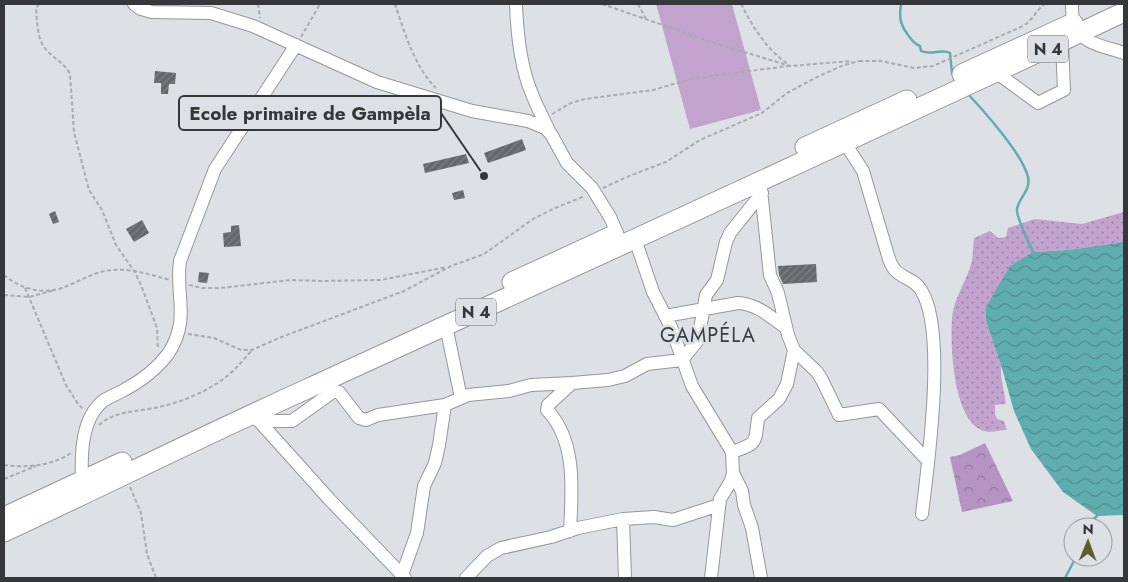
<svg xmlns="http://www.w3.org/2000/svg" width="1128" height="582" viewBox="0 0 1128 582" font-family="Jost,sans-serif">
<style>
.green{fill:url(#green-dots)}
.forest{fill:url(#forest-crowns)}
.pitch{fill:#c1a3ce}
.water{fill:url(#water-waves)}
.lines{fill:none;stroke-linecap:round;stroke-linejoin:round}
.stream{stroke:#60adaf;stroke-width:2.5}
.building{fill:url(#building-hatch)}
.minor-casing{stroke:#94989c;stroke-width:14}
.highway-casing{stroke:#94989c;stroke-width:21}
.path{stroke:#a8abaf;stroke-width:2;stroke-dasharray:4 2.5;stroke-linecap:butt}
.minor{stroke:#fff;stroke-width:12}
.highway{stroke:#fff;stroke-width:19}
.labels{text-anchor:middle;stroke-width:5;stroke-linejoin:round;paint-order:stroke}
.shield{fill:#dde0e5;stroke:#676a6d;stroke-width:1}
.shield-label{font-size:16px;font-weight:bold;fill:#353739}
.quarter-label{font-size:20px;letter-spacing:1px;fill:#3a3d41;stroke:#dde0e5}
.leader{fill:none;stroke:#353739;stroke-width:2}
.callout-dot{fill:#353739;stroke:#dde0e5;stroke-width:2}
.callout{fill:#dde0e5;stroke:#353739;stroke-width:2}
.callout-label{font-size:19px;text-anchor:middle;font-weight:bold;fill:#353739}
</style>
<defs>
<pattern id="green-dots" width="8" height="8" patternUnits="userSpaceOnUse" patternTransform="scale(1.25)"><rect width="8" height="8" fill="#c1a3ce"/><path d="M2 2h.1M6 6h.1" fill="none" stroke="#9e86a8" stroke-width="1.8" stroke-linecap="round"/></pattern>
<pattern id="forest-crowns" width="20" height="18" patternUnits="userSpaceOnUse" patternTransform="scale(1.25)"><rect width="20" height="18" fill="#b594c3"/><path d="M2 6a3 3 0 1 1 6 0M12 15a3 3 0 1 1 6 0" fill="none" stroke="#947a9f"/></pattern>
<pattern id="water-waves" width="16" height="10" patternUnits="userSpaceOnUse" patternTransform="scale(1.25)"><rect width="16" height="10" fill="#60adaf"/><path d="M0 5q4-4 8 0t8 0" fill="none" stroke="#508e8f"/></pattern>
<pattern id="building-hatch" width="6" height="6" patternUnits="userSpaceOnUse" patternTransform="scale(1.25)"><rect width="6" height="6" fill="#63696b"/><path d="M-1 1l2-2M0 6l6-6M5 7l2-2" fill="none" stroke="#7b8081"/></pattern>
</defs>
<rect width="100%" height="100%" fill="#dde0e5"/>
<path class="green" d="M1124,212V242L1068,250L1033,252L986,321L1001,365V375L1006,404L995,405V414L997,419L1004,421L1007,430C1001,430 990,433 984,431C953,422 950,345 952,318C954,297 967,281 972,261C973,253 973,245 974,238L990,231L998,238L1006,237L1008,228L1035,219L1082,224Z"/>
<path class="forest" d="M985,443L1013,501L962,512L950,457L960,455Z"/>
<path class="pitch" d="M656,4H732L761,110L690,129Z"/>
<path class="water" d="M1124,242V515L1097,516L1063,492L1031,449L1014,411L1001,365L986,321V307L1010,266L1033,252L1068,250Z"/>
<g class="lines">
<path class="stream" d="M901,4C899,18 900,24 908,35C912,40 914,44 920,46L921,51C931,56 942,48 950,53L952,73L954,78
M967,93C984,111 1023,155 1028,177C1031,191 1019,197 1017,209C1016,217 1029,243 1033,252
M1088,527L1089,523L1097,516
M1065,578L1076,557"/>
</g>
<path class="building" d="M155,71L176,73L175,84H169L168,94H161V83H154Z
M522,139L526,150L488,163L484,153Z
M466,154L469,163L425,173L423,164Z
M463,190L465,198L454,200L452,193Z
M55,211L59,222L53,224L49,214Z
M142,220L149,233L134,242L126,229Z
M239,225L241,246L224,247L223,233L231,232V226Z
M816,264L817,282L783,284L779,275L778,266Z
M199,272L209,273L207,283L198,282Z"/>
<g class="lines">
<defs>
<path id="minor" d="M134,4L141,9L152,12L211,13L253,26L377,82L472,111L528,121L545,128L551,134L567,163L592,188L610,217L617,233
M516,4C517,34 520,66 532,94C537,107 544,120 550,133
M1072,4C1072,10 1072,18 1074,24C1080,44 1107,47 1124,53
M997,73L1038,103L1064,90L1062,43L1059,35
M845,143L863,171L889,259C890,262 892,266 894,269C901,278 915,279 921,290C947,330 928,464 922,514
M761,190L770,275L778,293L788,335L794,350L817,372L822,380L839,415L879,409L928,461
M635,239L653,292L671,327L692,386L732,452L733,473L731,481L720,499L711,578
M665,316L738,303C757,304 771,317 786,328
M446,326L461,398
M254,418L259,421L330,500L405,578
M259,421H292L334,391L339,392L359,418L366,420L378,415L445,405L468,395L509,391L531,385L572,383
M732,452C757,443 755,445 758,418L779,399L787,384L794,350
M733,473L742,491L744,505L752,528L761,578
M82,480C81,455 81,419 103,401C109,397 117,394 124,390C141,381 156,370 168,354C191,319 175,296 180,261L215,169L296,45
M623,519L625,578
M570,531C572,491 577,441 547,410L548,405L572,383L608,380L625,376L647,364L682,360L698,340L706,295L717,280L726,242L730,233L762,193
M402,575L417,533L424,486L435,463L439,445L445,405
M466,578L487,556L501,548L551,537L578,528L623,519L654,517L673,520L719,505"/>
<path id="highway" d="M962,74L1073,23
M805,147L907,100
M512,282L614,235
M4,517L122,462
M4,532C105,485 205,435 307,389C580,264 853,140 1124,12"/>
</defs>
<use href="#minor" class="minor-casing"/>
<use href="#highway" class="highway-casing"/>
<path class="path" d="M39,4L36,8C37,20 37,37 44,47C52,58 64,62 70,74L74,132L89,190L102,210L116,245L134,271L141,285L157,328L158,349
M258,4L260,18
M395,4C404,31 415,68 436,88
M602,4L718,44L790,66L852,61
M638,4L646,19
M741,4C753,27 766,49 788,64
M301,37L320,4
M859,61H881L914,68L933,66L1023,26C1033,20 1036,10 1045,4
M552,114L571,103L585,99L653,90L694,78L788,66
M603,188L629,176L666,162L700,140L762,113L787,93L819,76L844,65L859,61
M4,275C19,288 42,295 62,288C79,282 94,271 113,270C132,268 151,275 170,280
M189,285L202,288H220L291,280L322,281L380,280L447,267
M25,288L66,385L78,404L83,409
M4,295L29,297L55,290
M188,334L214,338L241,350H252L279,338L404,291L451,266L484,254L533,219L555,208L585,196
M99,425C115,411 134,412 154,408C181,403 213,390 234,370C240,364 246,357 252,350
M4,465C26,468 52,466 71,453
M4,479L36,466
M130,487L141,513L147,554L156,578"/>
<use href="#minor" class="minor"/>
<use href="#highway" class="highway"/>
</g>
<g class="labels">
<g class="shield">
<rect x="1028" y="35.5" width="40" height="27" rx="4"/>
<rect x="456" y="298.5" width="40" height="27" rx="4"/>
</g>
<g class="shield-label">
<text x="1048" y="55">N 4</text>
<text x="476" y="318">N 4</text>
</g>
<g class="quarter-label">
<text x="708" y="342">GAMPÉLA</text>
</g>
</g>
<path class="leader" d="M484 176L441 113"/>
<circle class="callout-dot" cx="484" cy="176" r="5"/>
<rect class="callout" x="179" y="96" width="262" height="34" rx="5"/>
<g class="callout-label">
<text x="310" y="120">Ecole primaire de Gampèla</text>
</g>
<rect width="1128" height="582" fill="none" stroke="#353739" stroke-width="10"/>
<g transform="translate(1088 542) rotate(1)"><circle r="24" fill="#dde0e5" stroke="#9a9ca0"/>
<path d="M0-4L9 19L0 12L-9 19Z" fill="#5f5f2c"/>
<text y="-8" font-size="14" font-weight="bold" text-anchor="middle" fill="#353739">N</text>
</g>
</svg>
